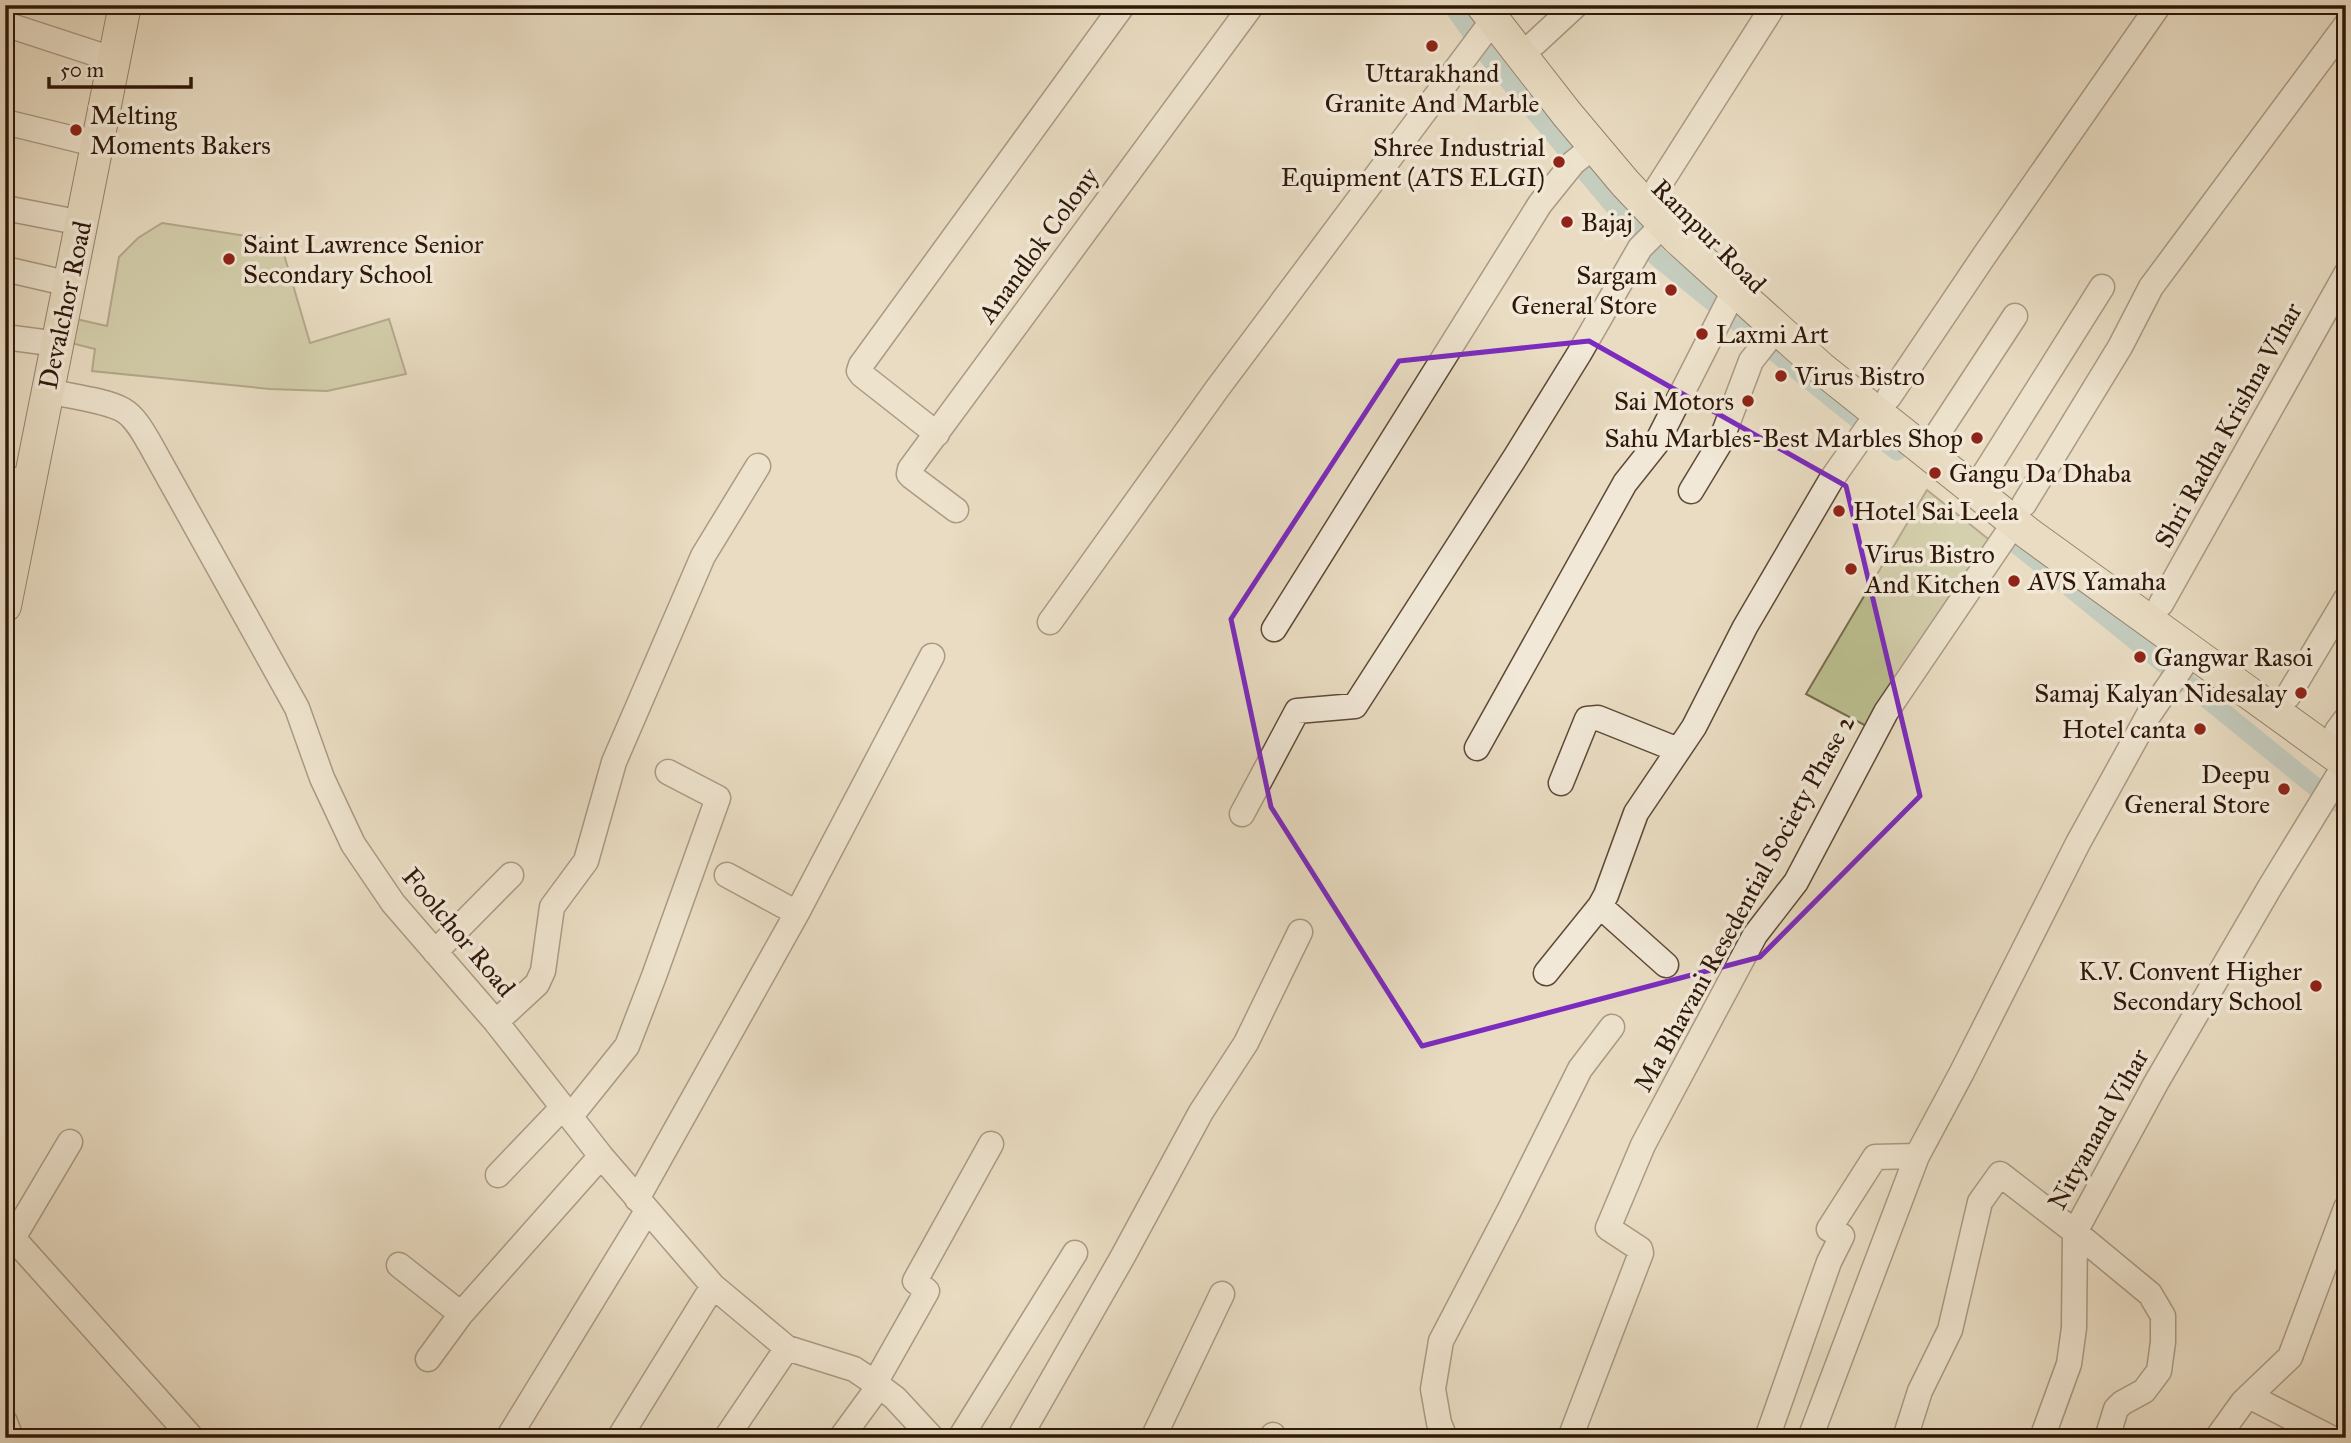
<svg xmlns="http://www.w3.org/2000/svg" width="2351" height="1443" viewBox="0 0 2351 1443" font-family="'IM FELL Great Primer',serif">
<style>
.grass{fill:#bbbf90;stroke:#756c4c;stroke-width:2}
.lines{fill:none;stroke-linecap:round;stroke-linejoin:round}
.canal{stroke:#9ababb;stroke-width:19}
.minor-casing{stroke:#5e4937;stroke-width:27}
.major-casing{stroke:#2f1809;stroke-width:34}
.minor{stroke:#f1e8d7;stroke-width:24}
.major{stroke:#e9dcc2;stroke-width:32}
.marked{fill:none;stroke:#7b2cbf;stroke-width:5;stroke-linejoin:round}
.poi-dot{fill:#8f2418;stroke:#f1e8d7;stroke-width:2.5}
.labels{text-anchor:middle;stroke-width:7;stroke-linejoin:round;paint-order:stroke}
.poi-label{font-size:26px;fill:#2f1809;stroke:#f1e8d7;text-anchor:start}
.street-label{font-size:26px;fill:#2f1809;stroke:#f1e8d7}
</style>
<rect width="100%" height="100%" fill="#e9dcc2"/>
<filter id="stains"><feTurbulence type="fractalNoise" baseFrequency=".00286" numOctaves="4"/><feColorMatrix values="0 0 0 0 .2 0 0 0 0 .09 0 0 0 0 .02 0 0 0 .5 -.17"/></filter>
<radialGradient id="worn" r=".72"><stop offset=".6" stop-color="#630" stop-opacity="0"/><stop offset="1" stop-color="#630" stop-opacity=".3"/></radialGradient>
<path class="grass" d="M162,223L278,241L283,251L310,343L389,319L406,374L327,391L270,389L92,371L95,349L71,343L76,319L107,326L119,257L138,238Z
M1927,490L1992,542L1868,727L1806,694Z"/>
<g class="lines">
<path class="canal" d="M1452,5L1488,56L1656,256L1897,451
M2015,543L2318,789L2346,808"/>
<defs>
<path id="minor" d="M5,24L115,60
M1535,43L1576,5
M5,122L99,145
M1658,187L1774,5
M5,208L82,223
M5,269L70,284
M5,337L58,344
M48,391C68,396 105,400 123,410C135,417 143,432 150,444L297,708L322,778L353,844L393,903L496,1022L601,1156L713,1286L787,1348L854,1369L875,1383L895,1398L932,1438
M1889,397L1984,256L2159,5
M937,434L862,375L859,371L861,365L1123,5
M1937,435L2015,316
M1985,473L2102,287
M5,478L30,483
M1691,491L1720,443L1751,361L1777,328
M2024,504L2120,347L2151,287L2346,25
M956,510L912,477L909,474L910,469L1252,5
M2161,604L2346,274
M1050,622L1217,389L1493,20
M1274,629L1540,204L1573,163L1594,146
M2288,696L2346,599
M2337,731L2346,719
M1477,748L1625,483L1656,444L1735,289
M1561,783L1587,719L1598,718L1678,750
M1242,814L1297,711L1355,706L1516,456L1579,354L1640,248L1664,224
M727,875L797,913
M1600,906L1666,965
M435,952L511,875
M1546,973L1600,906L1606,895L1636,813L1694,727L1745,627L1831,480L1878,413
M496,1022L537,984L543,971L552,907L586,861L614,762L703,556L758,466
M570,1117L627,1046L654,976L718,798L668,772
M498,1175L563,1107
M637,1199L797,913L932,656
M5,1229L192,1438
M13,1238L70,1142
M399,1265L461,1314
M428,1359L461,1314L601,1156
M875,1383L927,1291L915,1281L991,1144
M2249,1396L2331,1438
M5,1422L11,1438
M508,1438L647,1211
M619,1438L713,1286
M726,1438L787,1348
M841,1438L879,1386
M960,1438L1075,1253
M1019,1438L1122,1258L1201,1112L1246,1043L1300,932
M1153,1438L1222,1294
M1272,1438L1273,1435
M1445,1438L1439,1423L1433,1389L1441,1341L1510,1209L1580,1069L1612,1027
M1570,1438L1641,1253L1640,1249L1608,1228L1643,1145L1755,935L1796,882L1886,712L2015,522
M1767,1438L1829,1262L1842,1236L1829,1229L1875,1157L1917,1156
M1810,1438L1917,1156L1962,1072L2078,843L2148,716L2192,652
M1905,1438L1920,1391L1950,1330L1980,1202L2000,1174L2075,1232L2150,1294L2163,1316V1342L2159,1371L2144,1391L2122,1403L2116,1409L2107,1438
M2042,1438L2069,1364L2074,1328L2075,1232L2156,1083L2270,887L2346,763
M2217,1438L2243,1402L2290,1357L2346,1208"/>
<path id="major" d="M1482,5L1567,114L1625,183L1677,238L1821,368L2029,534L2346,763
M5,606L125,5"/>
</defs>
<use href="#minor" class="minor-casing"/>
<use href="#major" class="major-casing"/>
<use href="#minor" class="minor"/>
<use href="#major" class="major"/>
</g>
<path d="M0 0H2351V1443H0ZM1589,341L1846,486L1920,796L1760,957L1422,1046L1271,807L1231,619L1399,361Z" fill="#e9dcc2" fill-opacity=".55" fill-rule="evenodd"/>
<path class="marked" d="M1589,341L1846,486L1920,796L1760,957L1422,1046L1271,807L1231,619L1399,361Z"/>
<g class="poi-dot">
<circle cx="1432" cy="46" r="7"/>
<circle cx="76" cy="130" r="7"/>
<circle cx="1559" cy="162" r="7"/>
<circle cx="1567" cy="222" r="7"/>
<circle cx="229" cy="259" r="7"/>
<circle cx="1671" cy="290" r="7"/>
<circle cx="1702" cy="334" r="7"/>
<circle cx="1781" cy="376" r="7"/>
<circle cx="1748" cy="401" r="7"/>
<circle cx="1977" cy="438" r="7"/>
<circle cx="1935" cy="473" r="7"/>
<circle cx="1839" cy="511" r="7"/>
<circle cx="1851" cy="569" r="7"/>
<circle cx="2014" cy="581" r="7"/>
<circle cx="2140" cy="657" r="7"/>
<circle cx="2301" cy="693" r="7"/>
<circle cx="2200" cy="729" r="7"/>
<circle cx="2284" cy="789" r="7"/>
<circle cx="2316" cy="986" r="7"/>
</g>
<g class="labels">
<g class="poi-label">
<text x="1432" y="82" text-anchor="middle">Uttarakhand<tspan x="1432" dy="30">Granite And Marble</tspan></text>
<text x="90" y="124">Melting<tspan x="90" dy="30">Moments Bakers</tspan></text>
<text x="1545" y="156" text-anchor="end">Shree Industrial<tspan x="1545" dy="30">Equipment (ATS ELGI)</tspan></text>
<text x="1581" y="231">Bajaj</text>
<text x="243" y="253">Saint Lawrence Senior<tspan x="243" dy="30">Secondary School</tspan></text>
<text x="1657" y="284" text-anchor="end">Sargam<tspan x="1657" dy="30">General Store</tspan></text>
<text x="1716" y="343">Laxmi Art</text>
<text x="1795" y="385">Virus Bistro</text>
<text x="1734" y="410" text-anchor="end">Sai Motors</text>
<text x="1963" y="447" text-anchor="end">Sahu Marbles-Best Marbles Shop</text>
<text x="1949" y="482">Gangu Da Dhaba</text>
<text x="1853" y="520">Hotel Sai Leela</text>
<text x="1865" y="563">Virus Bistro<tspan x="1865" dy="30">And Kitchen</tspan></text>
<text x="2028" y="590">AVS Yamaha</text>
<text x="2154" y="666">Gangwar Rasoi</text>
<text x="2287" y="702" text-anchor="end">Samaj Kalyan Nidesalay</text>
<text x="2186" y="738" text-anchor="end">Hotel canta</text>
<text x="2270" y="783" text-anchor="end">Deepu<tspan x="2270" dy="30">General Store</tspan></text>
<text x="2302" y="980" text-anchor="end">K.V. Convent Higher<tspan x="2302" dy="30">Secondary School</tspan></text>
</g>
<g class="street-label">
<text transform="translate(1709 236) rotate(45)" y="9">Rampur Road</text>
<text transform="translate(1038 245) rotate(-54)" y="9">Anandlok Colony</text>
<text transform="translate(65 305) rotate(-78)" y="9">Devalchor Road</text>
<text transform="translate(2228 425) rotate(-61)" y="9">Shri Radha Krishna Vihar</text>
<text transform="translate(1744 903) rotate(-61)" y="9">Ma Bhavani Resedential Society Phase 2</text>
<text transform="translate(459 932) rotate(50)" y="9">Foolchor Road</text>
<text transform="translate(2098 1129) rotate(-61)" y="9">Nityanand Vihar</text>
</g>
</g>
<rect width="2351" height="1443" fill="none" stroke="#e9dcc2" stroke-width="28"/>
<rect x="7" y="7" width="2337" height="1429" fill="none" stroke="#2f1809" stroke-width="3.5"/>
<rect x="14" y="14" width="2323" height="1415" fill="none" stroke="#2f1809" stroke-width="2"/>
<path d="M49 77v10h142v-10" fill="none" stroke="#2f1809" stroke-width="3.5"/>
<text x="60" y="77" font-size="21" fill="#2f1809" stroke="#f1e8d7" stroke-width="5" paint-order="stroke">50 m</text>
<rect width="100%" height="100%" filter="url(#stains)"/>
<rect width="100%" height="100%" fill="url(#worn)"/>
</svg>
